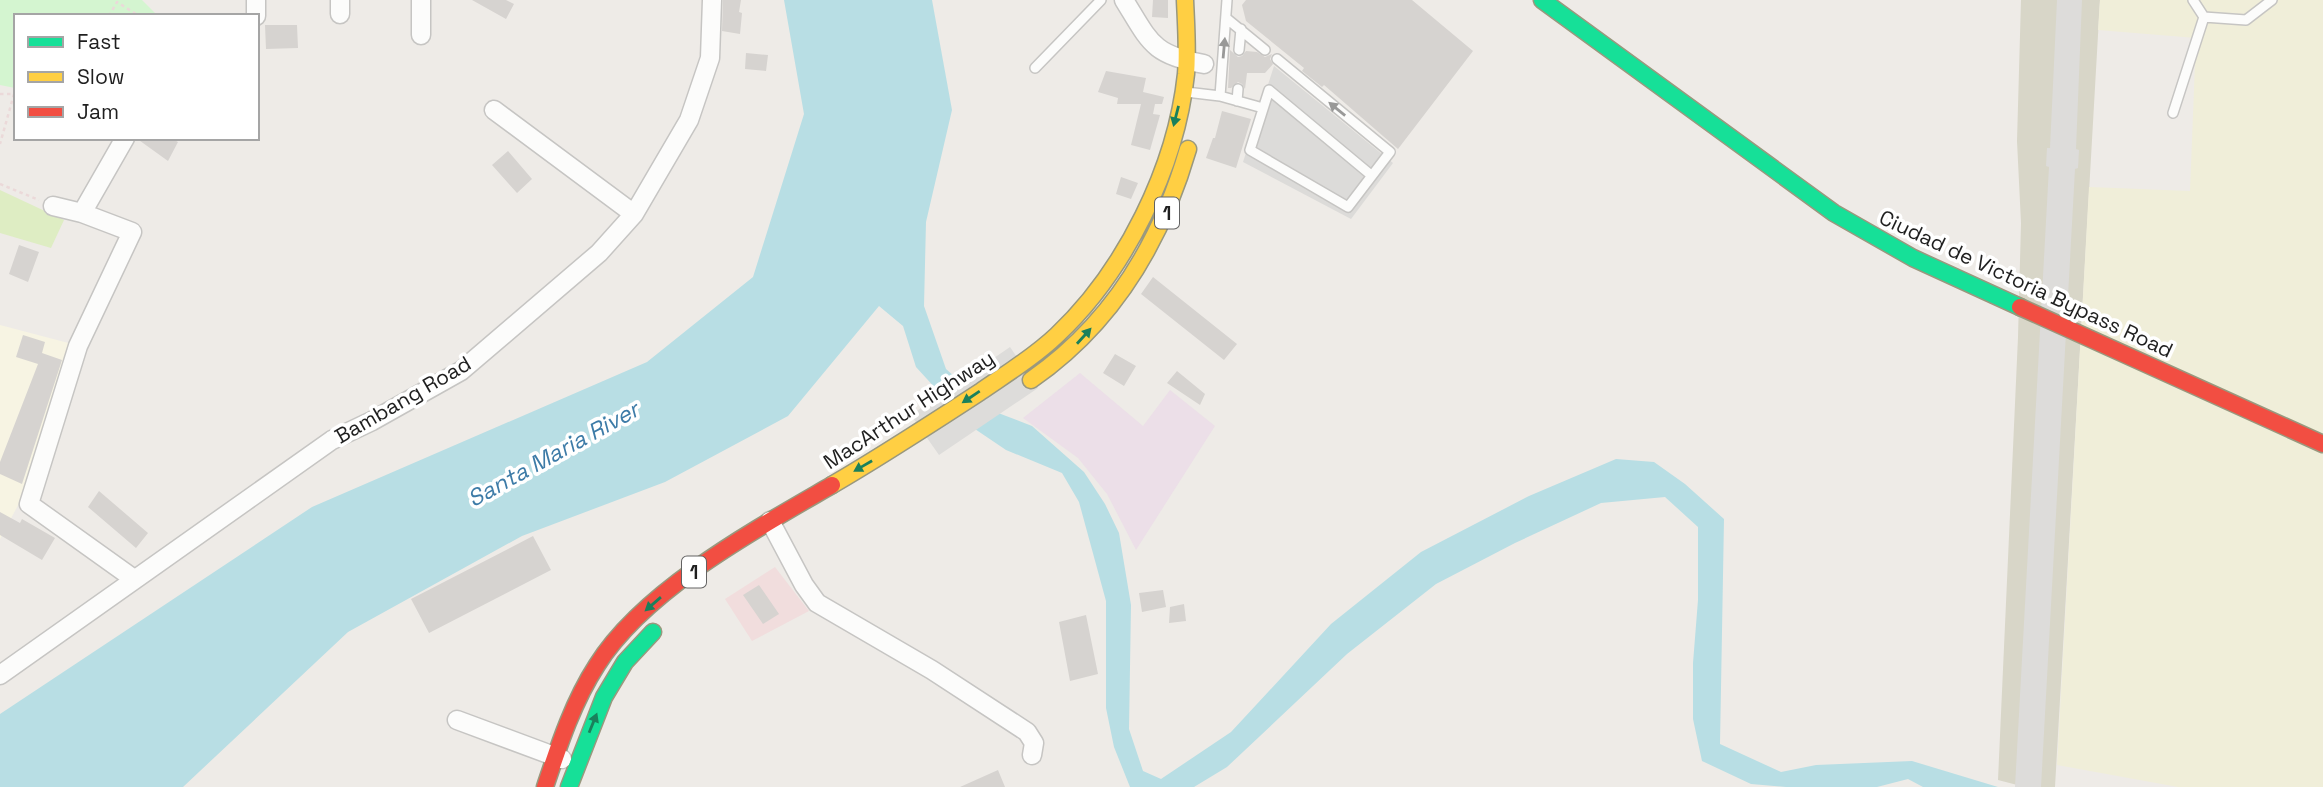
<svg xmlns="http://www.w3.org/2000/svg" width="2323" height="787" viewBox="0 0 2323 787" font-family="'Space Grotesk',sans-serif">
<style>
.commercial{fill:#f1dddd}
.industrial{fill:#ecdfe8}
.education{fill:#f7f4e3}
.construction{fill:#d8d6c8}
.farmland{fill:#f0eed9}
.grass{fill:#deedc3}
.park{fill:#d4f5d0}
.parking{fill:#dcdbd9}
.water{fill:#b8dee4}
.pier{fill:#dddcda}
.building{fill:#d6d3d0}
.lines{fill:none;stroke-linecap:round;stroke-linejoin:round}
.lane-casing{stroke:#c6c5c3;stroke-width:12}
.street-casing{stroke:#c6c5c3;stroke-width:21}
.fast-casing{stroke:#99987e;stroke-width:19}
.slow-casing{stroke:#99987e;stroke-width:19}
.jam-casing{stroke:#99987e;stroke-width:19}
.path{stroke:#ebd9d9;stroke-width:2.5;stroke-dasharray:3.5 3.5;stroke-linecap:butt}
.lane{stroke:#fcfcfb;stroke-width:9}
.street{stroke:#fcfcfb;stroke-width:18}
.fast{stroke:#16e098;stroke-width:16}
.slow{stroke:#ffcf43;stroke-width:16}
.jam{stroke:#f24e42;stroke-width:16}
.oneway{fill:#999998}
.oneway2{fill:#1a805c}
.labels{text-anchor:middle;stroke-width:7;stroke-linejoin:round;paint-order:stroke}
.shield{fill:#fff;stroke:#626262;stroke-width:2}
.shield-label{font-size:19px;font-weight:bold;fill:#1f1f1f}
.street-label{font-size:21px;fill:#1f1f1f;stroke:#fff}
.water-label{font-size:23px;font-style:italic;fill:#3d7ba7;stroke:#fff}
</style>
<rect width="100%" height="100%" fill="#eeebe7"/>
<path class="commercial" d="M775,567L809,611L752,641L725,599Z"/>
<path class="industrial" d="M1080,373L1143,426L1170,390L1215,426L1136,550L1107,494L1078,458L1023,418Z"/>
<path class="education" d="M0,325L76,345L23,496L0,539Z"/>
<path class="construction" d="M2021,0H2100L2055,787H2025L1998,780L2018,337L2021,223L2017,141Z"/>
<path class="farmland" d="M2100,0H2323V787H2178L2057,765L2089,187L2190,191L2196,38L2098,30Z"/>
<path class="grass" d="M0,190L64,220L51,248L0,233Z"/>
<path class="park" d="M0,0H142L158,16H16L15,88L0,85Z"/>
<path class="parking" d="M1274,66L1393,163L1351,219L1243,162Z"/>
<path class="water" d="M784,0H932L952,110L926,222L924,306L946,369L993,411L1032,426L1084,472L1105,504L1119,533L1131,605L1129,729L1143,771L1161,779L1231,732L1331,624L1421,552L1529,496L1616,459L1654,462L1685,484L1724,519L1720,744L1781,772L1816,765L1912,761L1998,787H1923L1908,779L1877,787H1786L1751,784L1702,761L1693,719V663L1698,600V527L1665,497L1601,503L1515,543L1436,584L1347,654L1227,767L1194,787H1130L1114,747L1106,708V601L1079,502L1062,473L1006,450L969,425L916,367L903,326L879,306L788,416L665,482L522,536L348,632L183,787H0V714L312,507L647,362L753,277L804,114Z"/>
<path class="pier" d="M2057,0H2082L2076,149L2079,150L2078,168L2075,169L2041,787H2015L2049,167L2046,166L2047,148H2050Z
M1010,347L1038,388L939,455L911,415Z"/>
<path class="building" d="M472,0H506L514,4L506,19Z
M723,0H741L739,12L742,13L740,34L722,31Z
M1153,0H1168V18L1152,17Z
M1246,0H1412L1473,51L1398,149L1324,85L1322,87L1302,71L1304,68L1246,21L1242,5Z
M265,25H297L298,48L266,49Z
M1230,50L1238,57L1242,56L1246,51L1257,52L1265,57L1272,54L1270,59L1273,64L1265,73H1247L1245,89L1242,84L1238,82L1231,88H1228Z
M746,53L768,55L766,71L745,69Z
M1106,71L1146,78L1143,92L1164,97L1162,104H1155L1153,114L1160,115L1150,150L1131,145L1141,104H1117L1118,98L1098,92Z
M1222,111L1251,119L1236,168L1206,158L1213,138H1215Z
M136,138H171L178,142L168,161Z
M508,151L532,179L517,193L492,165Z
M1121,177L1138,183L1131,199L1116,194Z
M19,245L39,252L28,282L9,274Z
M1153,277L1237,344L1224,360L1141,294Z
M23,335L45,342L42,353L62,360L22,484L0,474V462L38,364L16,357Z
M1115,354L1136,366L1124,386L1103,373Z
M1177,371L1205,394L1200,405L1167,383Z
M99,491L148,533L136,548L88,507Z
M0,512L20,523L22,519L55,538L42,560L0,535Z
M533,536L551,570L429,633L411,599Z
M759,585L779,614L763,624L743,595Z
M1163,590L1166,607L1142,612L1139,593Z
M1184,604L1186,621L1169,623L1170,607Z
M1086,615L1098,674L1070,681L1059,622Z
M998,770L1005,787H960Z"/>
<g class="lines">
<defs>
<path id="lane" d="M2204,17L2246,20L2272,0
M1226,18L1265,50
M1239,50L1241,29
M1277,59L1390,152L1348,207L1250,150L1269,90L1371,175
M1035,68L1101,0
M1186,92L1220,96L1263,108
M1220,96L1227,0
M1237,101L1238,89
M2173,113L2204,17L2193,0"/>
<path id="street" d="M256,0V16
M340,0V14
M1124,0C1150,42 1152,55 1204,64
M421,35V0
M494,110L634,214
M53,206L82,213L132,232L78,346L29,504L134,579
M82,213L125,138
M770,521L804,585L817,603L932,670L1027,732L1034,743L1032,755
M0,675L332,440L372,421L461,371L599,253L634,214L689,120L710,58L712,0
M457,720L562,759"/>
<path id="fast" d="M1542,0L1834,213L1913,258L2020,307
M569,787L604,697L625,662L653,632"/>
<path id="slow" d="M1031,380C1112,324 1161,242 1188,149
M832,485C882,456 931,424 980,392C1006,374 1034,357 1057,335C1125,271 1176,168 1186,74C1188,50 1186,25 1185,0"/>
<path id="jam" d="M2020,307L2323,444
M545,787C559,745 573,702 597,665C644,590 756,529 832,485"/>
</defs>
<use href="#lane" class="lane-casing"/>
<use href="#street" class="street-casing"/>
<use href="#fast" class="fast-casing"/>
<use href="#slow" class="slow-casing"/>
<use href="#jam" class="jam-casing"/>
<path class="path" d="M109,16L117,2L139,16
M0,94H14L0,144
M0,184L39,200"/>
<use href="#lane" class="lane"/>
<use href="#street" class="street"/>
<use href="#fast" class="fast"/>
<use href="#slow" class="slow"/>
<use href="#jam" class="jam"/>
</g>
<defs><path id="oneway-solid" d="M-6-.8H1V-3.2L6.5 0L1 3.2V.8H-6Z" transform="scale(1.75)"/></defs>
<g class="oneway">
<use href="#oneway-solid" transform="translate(1224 48) rotate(-85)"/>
<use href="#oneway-solid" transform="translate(1337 109) rotate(-141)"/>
</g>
<g class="oneway2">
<use href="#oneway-solid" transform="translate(1176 116) rotate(104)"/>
<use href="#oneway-solid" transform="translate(1084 336) rotate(-48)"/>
<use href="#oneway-solid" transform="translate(971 397) rotate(146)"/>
<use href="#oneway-solid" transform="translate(863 466) rotate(150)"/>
<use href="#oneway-solid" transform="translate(653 604) rotate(139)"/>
<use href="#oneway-solid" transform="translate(593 723) rotate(-68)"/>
</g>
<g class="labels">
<g class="shield">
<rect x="1155" y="197.5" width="24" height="31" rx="5"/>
<rect x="682" y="556.5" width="24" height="31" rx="5"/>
</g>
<g class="shield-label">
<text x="1167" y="220">1</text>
<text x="694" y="579">1</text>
</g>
<g class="street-label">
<text transform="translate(2026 284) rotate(25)" y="7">Ciudad de Victoria Bypass Road</text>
<text transform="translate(403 400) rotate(-30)" y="7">Bambang Road</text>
<text transform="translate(909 410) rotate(-33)" y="7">MacArthur Highway</text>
</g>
<g class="water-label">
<text transform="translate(553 454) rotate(-29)" y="8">Santa Maria River</text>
</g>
</g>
<rect x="14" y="14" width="245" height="126" fill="#ffffff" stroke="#a5a5a5" stroke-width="2"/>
<rect x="28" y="37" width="35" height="10" fill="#16e098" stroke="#a5a5a5" stroke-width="2"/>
<text x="77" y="49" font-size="21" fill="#1f1f1f">Fast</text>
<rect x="28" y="72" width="35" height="10" fill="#ffcf43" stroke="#a5a5a5" stroke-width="2"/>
<text x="77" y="84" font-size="21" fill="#1f1f1f">Slow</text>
<rect x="28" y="107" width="35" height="10" fill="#f24e42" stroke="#a5a5a5" stroke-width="2"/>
<text x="77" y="119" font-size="21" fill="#1f1f1f">Jam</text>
</svg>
